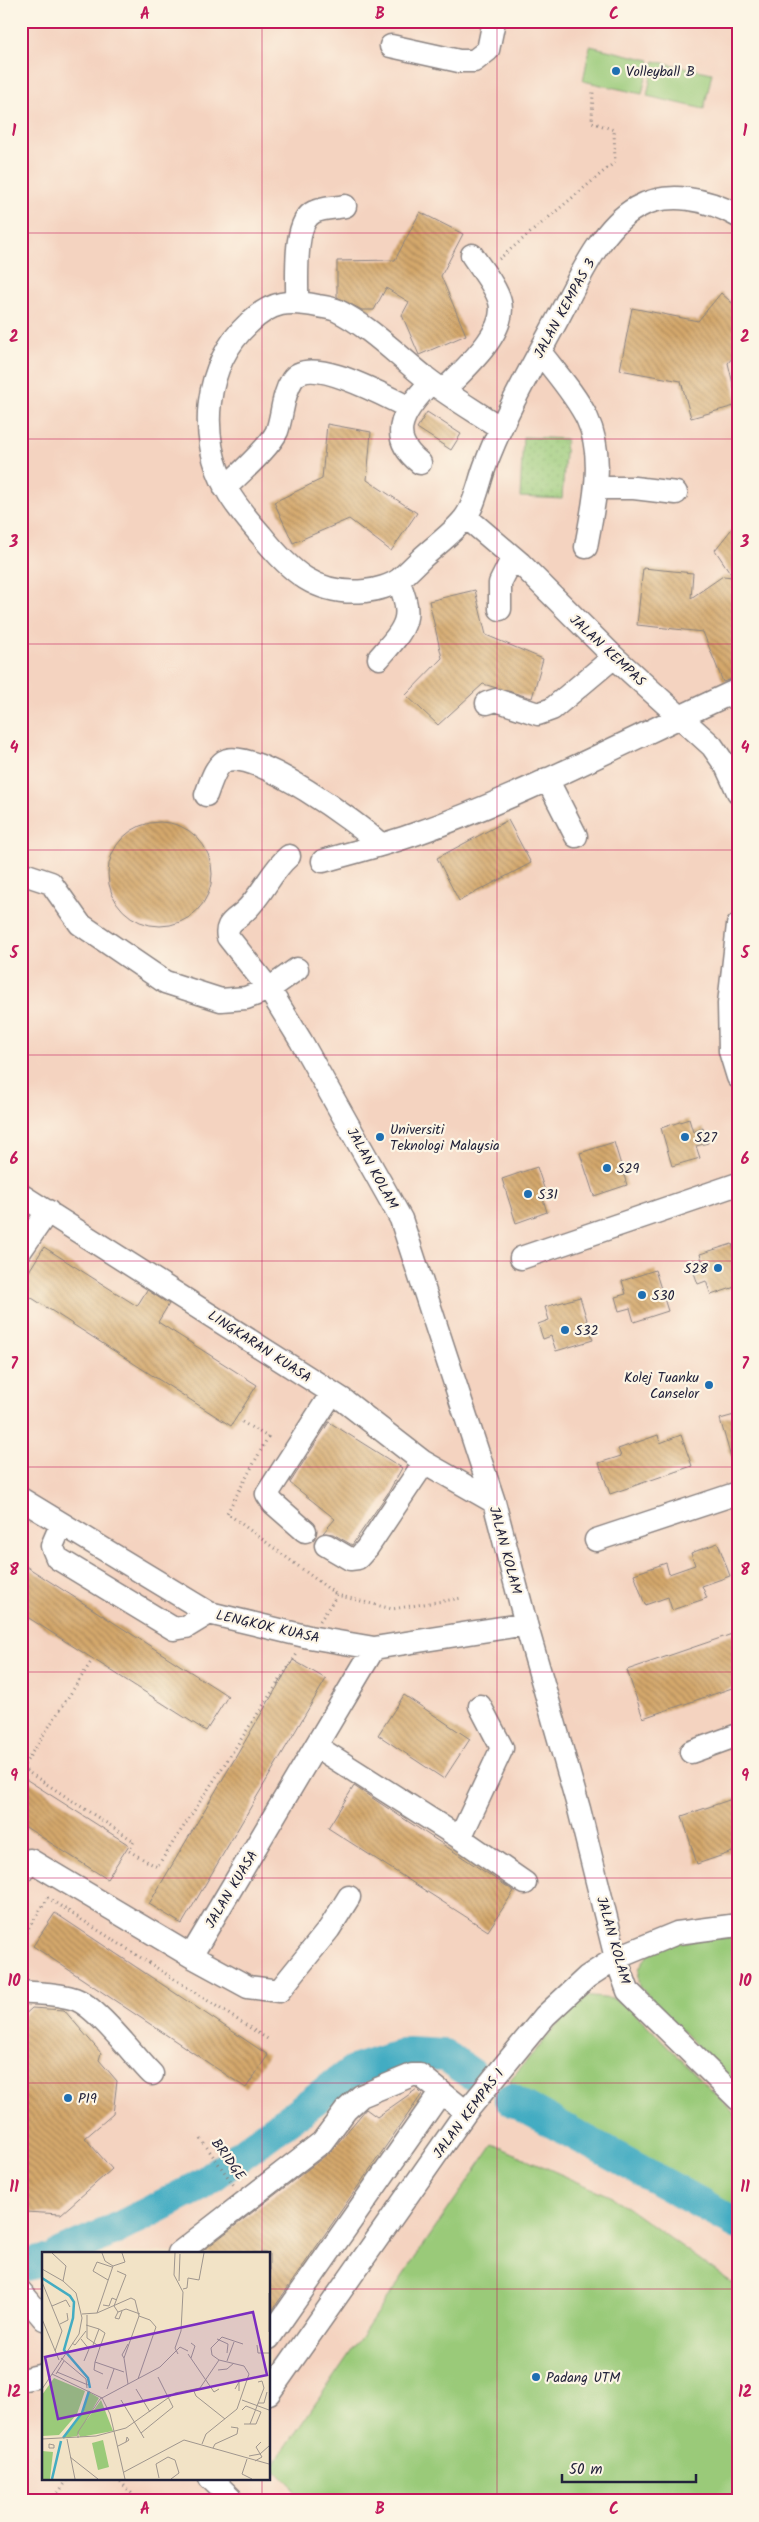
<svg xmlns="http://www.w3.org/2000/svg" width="759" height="2522" viewBox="0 0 759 2522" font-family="Kalam,sans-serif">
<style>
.built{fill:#f4d3c0;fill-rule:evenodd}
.grass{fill:#9aca79;stroke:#5e765a}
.park{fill:url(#park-dots);stroke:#5e765a}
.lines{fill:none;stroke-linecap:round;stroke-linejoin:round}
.river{stroke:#43acc2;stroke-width:32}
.building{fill:url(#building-back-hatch)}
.minor-casing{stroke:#8a8280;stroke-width:25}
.path{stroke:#8a8280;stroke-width:3;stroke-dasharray:1 4;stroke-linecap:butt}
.minor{stroke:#fff;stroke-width:22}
.grid{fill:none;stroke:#c2185b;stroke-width:1;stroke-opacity:0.55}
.poi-dot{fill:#1f6fb2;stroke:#fcf5e5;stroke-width:2}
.labels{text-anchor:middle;stroke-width:4.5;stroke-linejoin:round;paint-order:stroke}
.poi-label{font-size:14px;fill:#22223b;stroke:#fcf5e5;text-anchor:start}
.street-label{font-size:14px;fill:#22223b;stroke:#fcf5e5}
.inset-river{fill:none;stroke:#43acc2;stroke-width:2.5}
.inset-road{fill:none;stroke:#9f968e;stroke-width:1}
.view{fill:#7b2cbf;fill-opacity:0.15;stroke:#7b2cbf;stroke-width:2.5}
.inset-edge{fill:none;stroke:#22223b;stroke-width:2.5}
.neatline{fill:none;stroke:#c2185b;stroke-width:2}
.grid-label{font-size:16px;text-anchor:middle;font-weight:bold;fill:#c2185b}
</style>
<defs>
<pattern id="park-dots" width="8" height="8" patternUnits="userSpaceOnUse" patternTransform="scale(1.25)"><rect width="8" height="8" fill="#9aca79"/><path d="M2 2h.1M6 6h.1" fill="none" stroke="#84ad6a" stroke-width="1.8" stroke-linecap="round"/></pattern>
<pattern id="building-back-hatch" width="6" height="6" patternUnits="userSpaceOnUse" patternTransform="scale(1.25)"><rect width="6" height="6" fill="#d4a86c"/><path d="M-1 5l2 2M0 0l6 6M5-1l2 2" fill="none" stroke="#ac885a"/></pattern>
</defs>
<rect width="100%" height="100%" fill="#fcf5e5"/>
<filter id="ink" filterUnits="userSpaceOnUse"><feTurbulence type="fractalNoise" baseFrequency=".02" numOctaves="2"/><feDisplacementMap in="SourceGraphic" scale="10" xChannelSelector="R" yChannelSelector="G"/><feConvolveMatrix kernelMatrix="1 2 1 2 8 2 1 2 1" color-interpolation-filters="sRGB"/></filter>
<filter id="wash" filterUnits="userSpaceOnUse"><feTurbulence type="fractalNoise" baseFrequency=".0096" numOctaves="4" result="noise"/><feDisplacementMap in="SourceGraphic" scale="20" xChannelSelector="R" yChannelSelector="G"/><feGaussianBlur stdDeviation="1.12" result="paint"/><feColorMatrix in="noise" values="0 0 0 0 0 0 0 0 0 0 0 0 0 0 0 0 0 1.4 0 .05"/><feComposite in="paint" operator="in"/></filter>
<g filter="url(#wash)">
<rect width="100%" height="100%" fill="#f2e3c6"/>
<path class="built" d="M21,21H738V2501H21ZM44,2253H269V2478H44Z"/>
<path class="grass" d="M590,46L650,60L642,94L583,81Z
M654,61L712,73L704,109L647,96Z
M738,1937V2089L640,1987C639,1981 638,1974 640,1967C651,1938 712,1939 738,1937Z
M582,1996L614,1999L630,2008L738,2117V2215L515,2094L510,2080Z
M493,2144L614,2198L738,2287V2501H306L272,2467Z"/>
<path class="park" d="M523,437L566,439L562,499L520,497Z"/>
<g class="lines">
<path class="river" d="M510,2099L738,2224
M61,2253L112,2231L198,2187L353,2071L408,2053L444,2055L470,2073
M21,2266L44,2261"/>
</g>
<g id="blocks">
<path class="building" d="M420,212L463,234L441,276L466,335L419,355L402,315L409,302L386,288L374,310H362L337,297V261L395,260Z
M721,293L738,308V351L728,363L738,405L691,418L681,381L620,370L632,308L698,321Z
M427,412L461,434L451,450L417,428Z
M327,424L371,432L367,480L417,513L391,551L349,519L293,543L274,502L322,479Z
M738,521V588L734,615L738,613V677L723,682L703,632L637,625L643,568L693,573L691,598L723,576L733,577L715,550Z
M475,590L486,635L543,659L532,698L483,684L438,725L406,695L442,658L429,601Z
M508,820L531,863L459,901L437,858Z
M108 874a52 52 0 1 1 104 0a52 52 0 1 1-104 0Z
M689,1119L693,1132L703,1128L708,1143L696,1146L700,1158L672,1166L661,1128Z
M614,1142L627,1185L594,1196L580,1153Z
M537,1167L546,1194L542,1196L547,1212L516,1223L502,1179Z
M732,1244L738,1261V1286L711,1295L706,1281L698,1284L693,1270L704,1266L700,1254Z
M44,1247L137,1306L147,1290L169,1304L158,1322L257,1385L231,1426L21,1291V1284Z
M655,1270L668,1311L634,1322L630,1308L619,1311L615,1297L626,1294L622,1281Z
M580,1297L593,1340L556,1351L551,1336L543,1339L538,1324L549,1320L545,1307Z
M738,1414V1467L734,1468L720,1419Z
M329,1422L402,1468L388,1493L352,1545L333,1534L323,1533L335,1519L290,1483Z
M658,1435L660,1443L681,1435L692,1466L610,1494L599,1463L621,1456L618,1449Z
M718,1543L730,1576L702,1586L707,1598L672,1610L668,1597L645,1605L634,1574L666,1563L669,1574L695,1565L691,1553Z
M21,1563L228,1696L206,1731L21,1613Z
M738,1632V1686L643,1718L627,1670Z
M293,1660L326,1679L182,1924L149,1904Z
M404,1695L470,1739L444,1779L378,1735Z
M21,1776L129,1845L107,1879L21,1824Z
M354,1786L514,1891L488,1931L328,1828Z
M738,1797V1850L697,1864L682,1816Z
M55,1913L268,2055L246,2088L33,1946Z
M32,2008L64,2010L101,2053L99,2060L117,2081L113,2114L85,2138L112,2169L61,2214L25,2212L21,2208V2018Z
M417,2089L422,2094L269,2315V2253H200L330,2152L366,2109L377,2117Z"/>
</g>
</g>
<g filter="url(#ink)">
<use href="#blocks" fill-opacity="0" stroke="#8a8280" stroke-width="1"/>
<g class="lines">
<defs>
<path id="minor" d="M391,46L459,61H474L488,50L494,21
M297,302C298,281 292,222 314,212C322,208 335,208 345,206
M540,352C556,373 575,394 587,418C606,458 593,506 586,547
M444,390C463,370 508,332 500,302C496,286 481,269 472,255
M499,427C475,411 449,396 426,378C398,356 369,326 336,310C331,308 324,307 318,306C288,300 272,301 249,323C204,364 197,438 227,490C236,507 249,521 261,535C290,571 316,596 365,591C376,590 391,586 400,579C408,572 416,564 423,557C436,545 453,533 464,519C475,506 479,482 485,466C504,415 531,368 557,320C576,285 600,228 636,208C668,190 708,199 738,216
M420,463C384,434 406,409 431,382
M225,488C238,475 271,446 277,431C283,414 282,396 292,380C309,353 386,397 408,407
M596,488H634L676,493
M466,517L520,563L614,657L712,746L726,766L738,792
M500,609V583L508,567L520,563
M379,658C404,629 416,619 398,581
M487,703L496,700L538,714L552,709L614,657
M547,779L576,836
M206,795C210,785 215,764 227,760C259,751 356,822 380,844
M289,856C271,871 262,896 244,912C239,917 232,920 229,926C227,930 227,933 228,937L269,989L301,1041L401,1219L494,1502L526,1624L579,1809L616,1958L628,1991L738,2099
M323,861C353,852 385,845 415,834C524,796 632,738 738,690
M21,873L51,883L80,924L165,982L221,1000L246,998L269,989L297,969
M738,925L729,1004L730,1051L738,1077
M21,1195L342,1399L422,1461L494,1502
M21,1250L48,1211
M521,1258L738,1184
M21,1499L209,1613L309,1637L374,1648L526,1624
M61,1525L52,1546L57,1558L174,1629L186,1627L209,1613
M305,1531L273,1503L267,1494L332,1393
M596,1540L738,1493
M326,1545L350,1559L358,1558L367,1548L424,1463
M317,1747L460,1838L525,1883
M691,1752L738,1735
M460,1838L502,1748L480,1706
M21,1873L30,1860L191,1956L374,1648
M191,1956L248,1987L279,1991L329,1929L349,1897
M21,1992C39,1994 58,1993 75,1999C97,2007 134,2056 152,2074
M179,2253L322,2142L346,2110L361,2096L412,2075H420L466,2112
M21,2292L44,2319
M269,2338L441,2092
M21,2380L44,2375
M269,2393L466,2112L545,2016L587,1977L616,1958L677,1933L738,1925
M210,2478L234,2501"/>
</defs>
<use href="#minor" class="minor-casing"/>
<path class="path" d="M499,259L615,162L614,130L592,122L593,91
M242,1422L268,1437L227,1513L337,1595
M320,1621L337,1595L392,1609L462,1598
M93,1659L22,1768L134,1841L129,1851L157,1867L297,1654
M26,1932L48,1898L269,2040
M201,2139L235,2187
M117,2478L139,2501
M52,2501L69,2478"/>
<use href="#minor" class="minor"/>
</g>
</g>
<path class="grid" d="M262,21V2253M497,21V2501M21,233H738M21,439H738M21,644H738M21,850H738M21,1055H738M21,1261H738M21,1467H738M21,1672H738M21,1878H738M21,2083H738M21,2289H44M269,2289H738M262,2478V2501"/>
<g class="poi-dot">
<circle cx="616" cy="71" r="5"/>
<circle cx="380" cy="1137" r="5"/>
<circle cx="685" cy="1137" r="5"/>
<circle cx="607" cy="1168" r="5"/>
<circle cx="528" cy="1194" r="5"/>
<circle cx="718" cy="1268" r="5"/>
<circle cx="642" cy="1295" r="5"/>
<circle cx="565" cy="1330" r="5"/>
<circle cx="709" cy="1385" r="5"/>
<circle cx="68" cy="2098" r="5"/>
<circle cx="536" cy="2377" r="5"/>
</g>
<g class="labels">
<g class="poi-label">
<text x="626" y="76">Volleyball B</text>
<text x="390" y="1134">Universiti<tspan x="390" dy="16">Teknologi Malaysia</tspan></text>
<text x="695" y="1142">S27</text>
<text x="617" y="1173">S29</text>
<text x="538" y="1199">S31</text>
<text x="708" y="1273" text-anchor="end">S28</text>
<text x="652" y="1300">S30</text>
<text x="575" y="1335">S32</text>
<text x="699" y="1382" text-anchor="end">Kolej Tuanku<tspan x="699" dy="16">Canselor</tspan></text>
<text x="78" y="2103">P19</text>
<text x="546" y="2382">Padang UTM</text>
</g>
<g class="street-label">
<text transform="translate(564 308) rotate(-61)" y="5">JALAN KEMPAS 3</text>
<text transform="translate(608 650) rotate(43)" y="5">JALAN KEMPAS</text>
<text transform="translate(373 1168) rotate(61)" y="5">JALAN KOLAM</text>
<text transform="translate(260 1346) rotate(33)" y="5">LINGKARAN KUASA</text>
<text transform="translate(506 1550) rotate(75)" y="5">JALAN KOLAM</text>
<text transform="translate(268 1626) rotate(13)" y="5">LENGKOK KUASA</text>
<text transform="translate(231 1889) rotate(-59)" y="5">JALAN KUASA</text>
<text transform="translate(614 1940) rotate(74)" y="5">JALAN KOLAM</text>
<text transform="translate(468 2113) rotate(-53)" y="5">JALAN KEMPAS 1</text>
<text transform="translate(229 2159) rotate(54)" y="5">BRIDGE</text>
</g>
</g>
<g transform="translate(42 2252)">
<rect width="228" height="228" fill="#f2e3c6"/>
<path d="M12,126L43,139L35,162L17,183L0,184V143ZM47,140L57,146L35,184L21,186L41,161ZM59,148L71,179L38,185L36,180ZM61,188L67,215L56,218L50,191Z" fill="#9aca79"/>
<path d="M0,199L11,200L8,227H0Z" fill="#9aca79"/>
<path class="inset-river" d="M0,26L28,44L32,50L31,66L22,98L46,126L48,136M21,186L40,161L47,139M10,227L19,189"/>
<path class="inset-road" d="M10,1L24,14L21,29M60,1L63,9L71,14L83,10L80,1M133,1L132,23L141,40L139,79L133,96L136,102M0,17L21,29L34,41L40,66L37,82L0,137M75,19L84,23L72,54L76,60L84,57L98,62M66,28L51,19L55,10L70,15M137,29L138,2M0,30L20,79L13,99M141,37L145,36L146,26L157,28L162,1M227,41V80M61,53L67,54L70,46L75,48M10,54L24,48L28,55M76,60L73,66L77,67L80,59M55,61L71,14M40,62L55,61L89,46L93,48L97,64L108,68L114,75L96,127M45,63V86L58,95L53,110L82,120M0,67L17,108M18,72L26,68L25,61M44,73L57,77L51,93M57,77L63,81L58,95M39,87L47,97L42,109M175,87L186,92L185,101M30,91L33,93L44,79M215,93L216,101H227M146,102L172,140L177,137M19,106L44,127L45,136M82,106L80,103L86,92M149,106L153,94L149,91M185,109L192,90M53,110L52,118L61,122M176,118L185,117L192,111M15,120L46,133M10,122L60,146L68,162L83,227M14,122L22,109M86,132L82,106L97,64M65,137L72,117M94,137L108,160M151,137L154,144L183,167M193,137L197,130V139M79,148L102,186M200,148L227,158M216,151H222L225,140M200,158L204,154L219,160L214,172H202M208,172L222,136L220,129L216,130M99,181L131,155L116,125M36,186V180L58,147L118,115L138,95L146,99M0,187L54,184L84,176L133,141L158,136L177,108M25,187L33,227M7,192L12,193V196H7ZM160,192L164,182L195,157L207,122L202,114L177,108L170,103L169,96L180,85L201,92M76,194L84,190L85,185L87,188L84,190M171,196L173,192L195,182L196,176L189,175M207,204L218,202L227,194M28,205L56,227M205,207L200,222L210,227M213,209L220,205L214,195L219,190M82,220L142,188L227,212M117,226L114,212L126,205L133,208L137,221L129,227"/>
<path class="view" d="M211,60L225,123L16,167L3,105Z"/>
<rect width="228" height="228" class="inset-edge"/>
</g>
<rect width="759" height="2522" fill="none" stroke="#fcf5e5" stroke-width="55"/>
<path d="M562 2474v8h134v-8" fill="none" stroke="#22223b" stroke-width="2.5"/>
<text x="569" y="2474" font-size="15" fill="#22223b" stroke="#fcf5e5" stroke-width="4" paint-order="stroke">50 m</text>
<rect x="28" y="28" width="704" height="2466" class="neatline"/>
<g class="grid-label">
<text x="145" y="19">A</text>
<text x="380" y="19">B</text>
<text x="614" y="19">C</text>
<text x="14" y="136">1</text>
<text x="745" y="136">1</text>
<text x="14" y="342">2</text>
<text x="745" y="342">2</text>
<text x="14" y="547">3</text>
<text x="745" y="547">3</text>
<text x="14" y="753">4</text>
<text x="745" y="753">4</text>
<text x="14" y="958">5</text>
<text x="745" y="958">5</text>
<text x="14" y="1164">6</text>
<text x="745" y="1164">6</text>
<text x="14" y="1369">7</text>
<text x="745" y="1369">7</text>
<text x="14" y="1575">8</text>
<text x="745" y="1575">8</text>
<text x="14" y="1781">9</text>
<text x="745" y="1781">9</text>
<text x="14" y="1986">10</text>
<text x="745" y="1986">10</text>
<text x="14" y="2192">11</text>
<text x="745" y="2192">11</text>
<text x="14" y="2397">12</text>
<text x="745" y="2397">12</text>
<text x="145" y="2514">A</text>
<text x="380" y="2514">B</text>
<text x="614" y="2514">C</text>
</g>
</svg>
